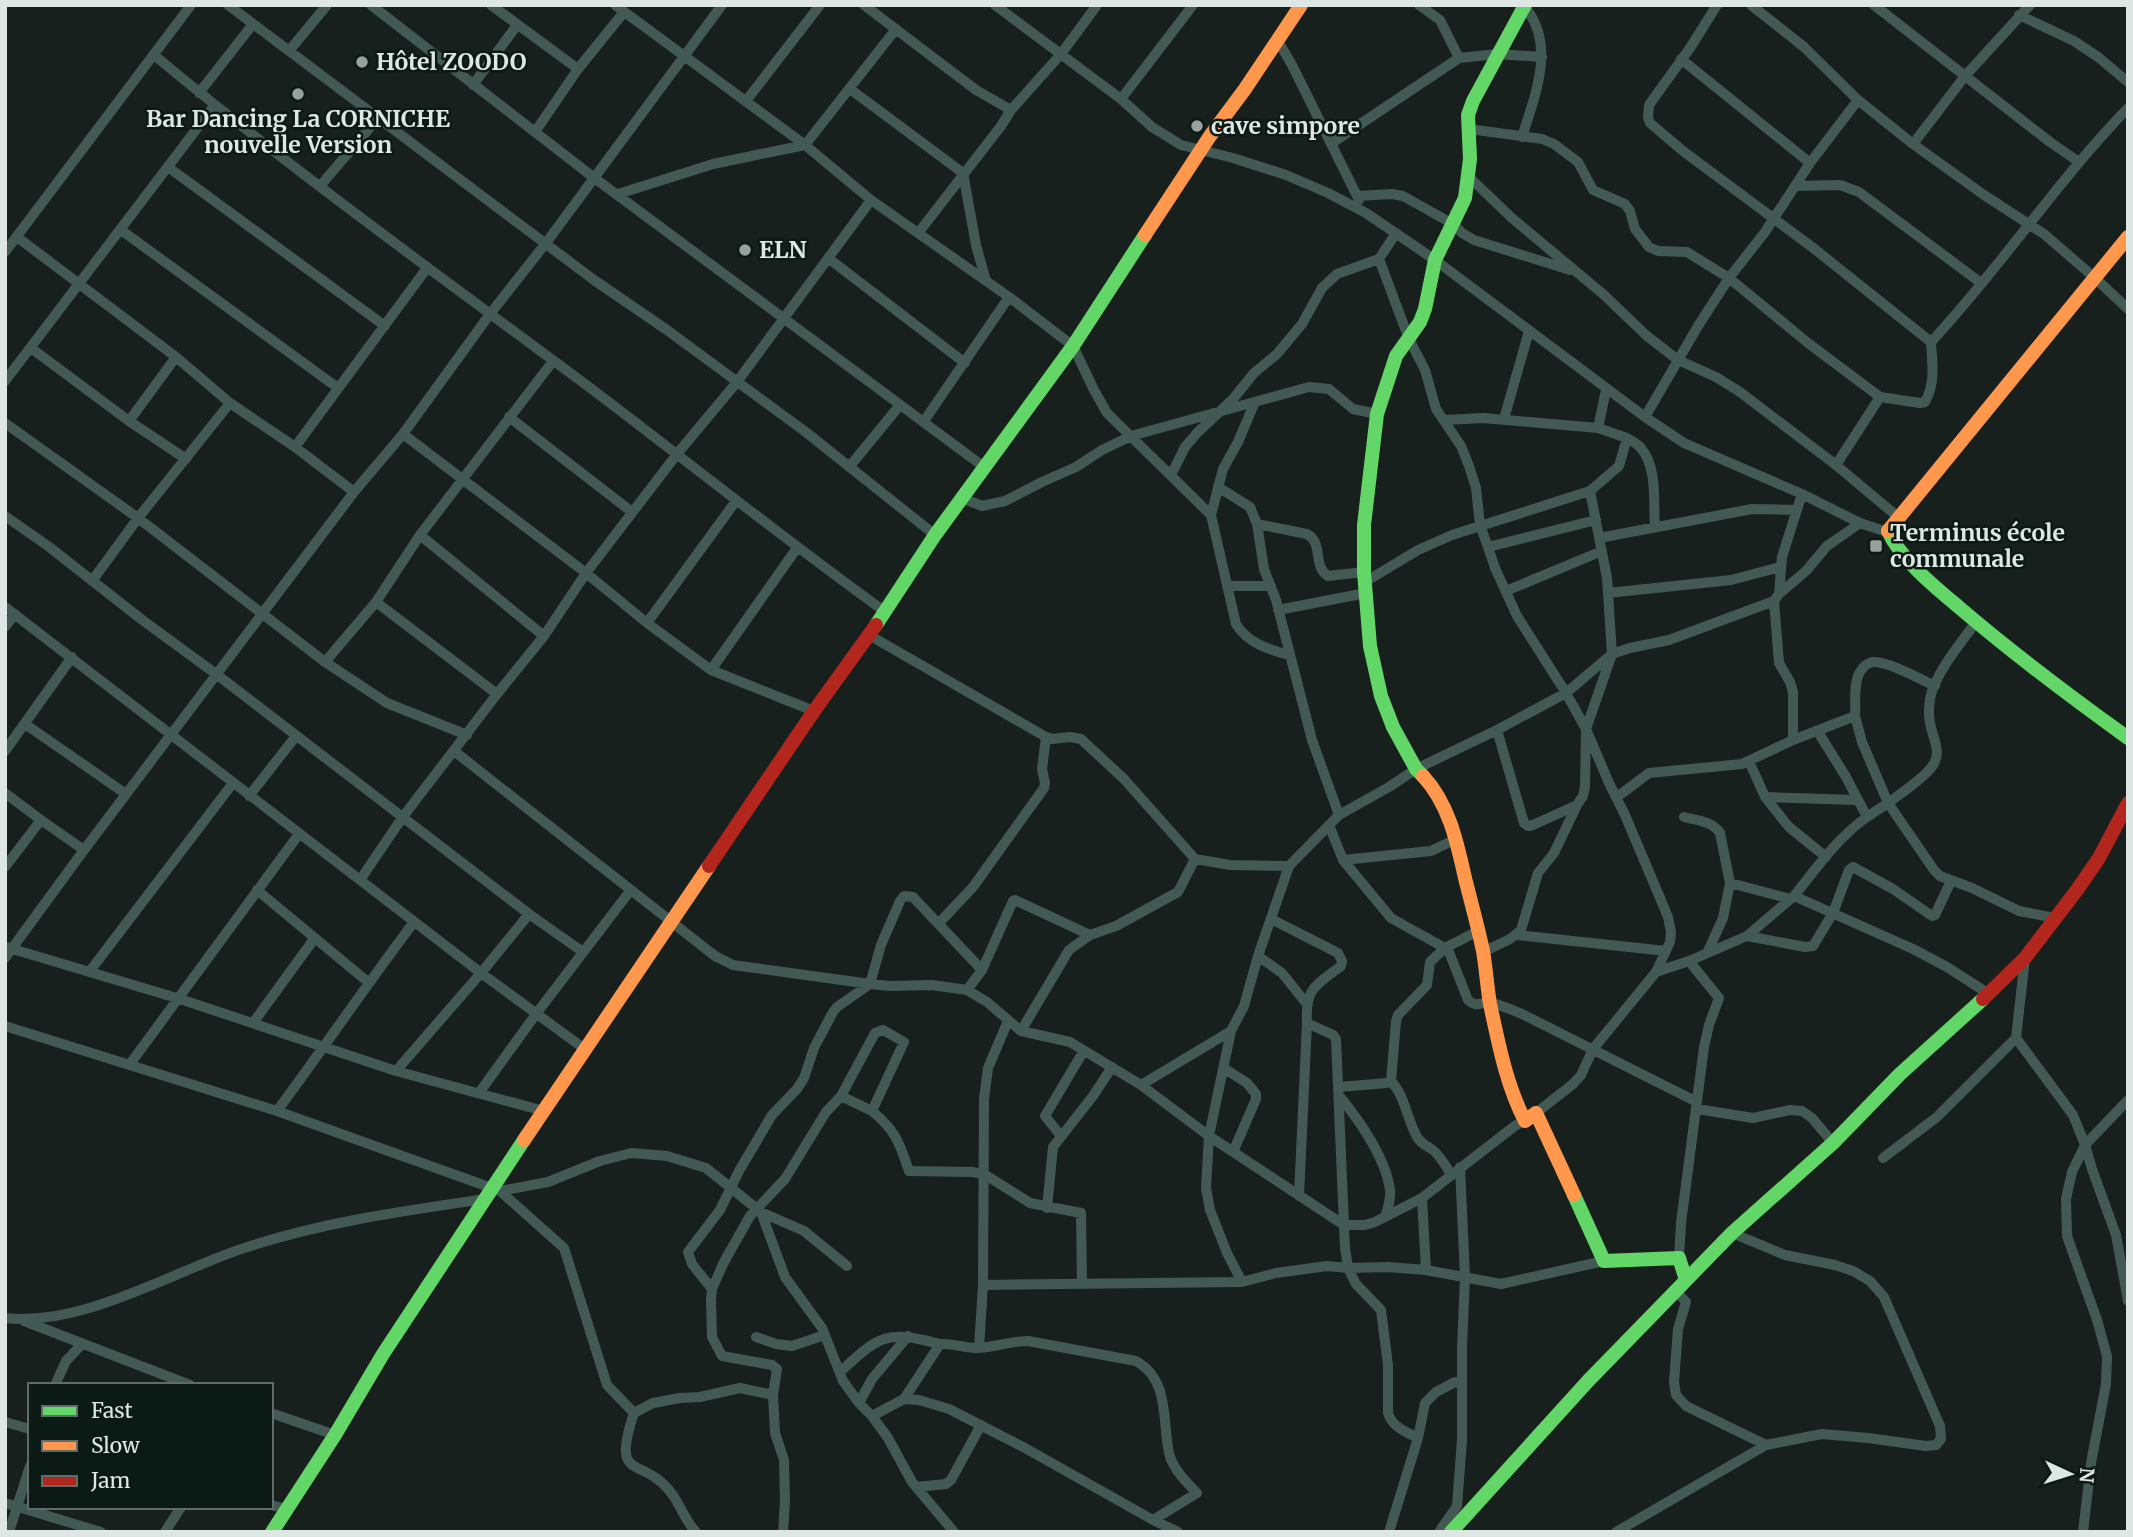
<svg xmlns="http://www.w3.org/2000/svg" width="2133" height="1537" viewBox="0 0 2133 1537" font-family="Merriweather,serif">
<style>
.lines{fill:none;stroke-linecap:round;stroke-linejoin:round}
.street{stroke:#435954;stroke-width:10}
.fast{stroke:#63d668;stroke-width:14}
.slow{stroke:#ff974d;stroke-width:14}
.jam{stroke:#b3261e;stroke-width:14}
.poi-dot{fill:#99a19e;stroke:#0c1a15;stroke-width:2.5}
.labels{text-anchor:middle;stroke-width:5;stroke-linejoin:round;paint-order:stroke}
.poi-label{font-size:23px;font-weight:bold;fill:#dee7e3;stroke:#0c1a15;text-anchor:start}
</style>
<rect width="100%" height="100%" fill="#18201e"/>
<g class="lines">
<path class="street" d="M228,5L594,280L667,330L807,433L935,535
M371,5L593,177L984,467
M491,5L578,69
M615,5L805,145L871,200L1009,297L1073,346L1094,390L1107,413L1211,515L1236,624C1247,643 1270,650 1289,655
M864,5L976,90L1011,110
M995,5L1121,99L1152,127L1181,145L1233,158L1286,175L1328,193L1366,213L1435,260L1645,417L1684,443L1802,494L1860,523L1887,532
M1419,5L1440,20L1459,58
M1717,5L1690,48L1649,105L1648,118L1650,123L1683,151L1812,247L1931,342C1932,362 1936,383 1925,402L1920,403L1880,397
M1751,5L1804,47L1858,100
M1874,5L2050,142L2079,162
M2019,15L2074,41L2098,57L2128,82
M1278,41L1292,65L1359,200
M289,51L327,5
M154,55C297,174 448,282 597,393C693,466 787,541 884,611
M1681,59L1810,163
M473,85L517,25
M850,89L963,173L976,245L986,281
M199,93L253,24
M1121,99L1193,5
M746,101L820,5
M1469,129L1542,139L1554,144L1578,162L1593,190L1625,204L1630,211L1635,229L1649,247L1658,251L1687,252L1729,278L1808,343L1880,397L1836,465
M535,132L578,69L624,12
M1522,137C1535,95 1557,44 1524,6
M1332,143L1459,58L1497,54L1542,57
M1913,144L1965,76L2030,5
M168,167L385,326
M1468,176L1513,219L1603,294L1647,336L1678,360L1716,377L1740,392L1836,465L1898,517
M320,186L379,117
M1796,186L1840,185L1859,192L1981,283
M618,194L713,164L805,145L896,29
M1358,196L1392,194L1403,196L1453,224L1462,233L1474,240L1570,270
M121,230L338,388
M919,232L1001,126L1011,110L1061,54L1097,5
M17,237L176,357L230,403L295,447L354,492
M5,252L191,5
M828,258L965,363
M1379,259L1409,339L1425,370L1436,409L1461,446L1469,466L1476,488L1480,525L1488,547L1596,520
M1931,342C2001,267 2057,181 2128,108
M31,348L129,421L186,459
M5,381L214,106
M509,417L632,512
M1645,417L1698,326L1729,278L1765,232L1810,163L1858,100L1913,144L1984,195L2044,234L2095,278L2128,309
M1504,419L1529,331
M129,421L176,357
M924,421L1009,297
M5,423L138,518L325,662L387,703L467,735
M1598,428L1606,390
M403,434L586,573L647,623L711,670L814,711
M1627,438C1631,441 1638,444 1641,448C1658,469 1653,502 1655,526
M295,447L427,268
M850,466L900,405
M1171,475L1185,447L1197,433L1233,399L1254,373L1277,354L1302,324L1322,288L1337,274L1379,259L1396,233
M1218,487L1250,507L1257,524L1264,569L1276,600L1312,740L1339,815
M962,498L982,506L1005,501L1042,482L1076,467L1102,450L1131,436L1309,387L1329,389L1353,409L1377,414
M1211,515L1223,469L1238,442L1254,404
M5,516L48,546L141,619L216,674L529,914L583,952
M1257,524L1307,534C1324,543 1312,566 1328,576L1364,572
M420,535L544,636
M1599,538L1752,509L1797,510
M1488,547L1495,568L1517,616L1566,693L1586,729L1609,783L1625,815L1668,917L1671,932L1670,942L1656,972L1593,1049L1581,1075L1573,1084L1536,1113
M92,581L138,518L230,403
M1365,582L1418,550L1452,535L1590,491L1619,466L1627,438L1598,428L1483,418L1445,420
M1227,586H1271
M1506,591L1602,551
M1608,593L1731,580L1780,567
M1779,594L1782,557L1802,494
M1774,601L1779,663L1790,682L1793,692V740
M376,602L497,694
M5,607L481,973L586,1050
M1278,610L1366,593
M1976,622C1961,643 1941,666 1932,691C1929,700 1928,714 1930,723C1933,740 1944,754 1930,769C1919,782 1901,793 1888,803L1934,870L1940,876L1972,888L2019,911L2055,918
M647,623L736,501
M5,627L15,614
M869,635L1046,737L1052,739L1070,737L1081,739L1124,779L1195,859
M325,662L376,602L420,535L553,361
M711,670L797,548
M1855,716C1856,703 1853,683 1860,672C1863,667 1867,663 1873,662C1888,661 1920,679 1935,686
M25,724L126,794
M1497,730L1524,823L1528,826L1533,825L1577,805L1583,796L1585,787L1586,729L1612,654L1607,578L1590,491
M5,751L72,657
M454,751L715,956L733,965L870,984L881,945L900,901L904,896L913,897L982,970
M1749,761L1765,797L1789,827L1826,857
M5,793L41,820L84,850
M249,796L296,736
M1617,797L1649,773L1742,764L1793,740L1855,716L1862,742L1888,803L1867,817L1846,777L1818,732
M1765,797L1857,800
M1684,817C1696,820 1712,821 1720,833L1730,883L1723,918L1708,951
M1329,825L1343,860L1391,918L1445,948L1478,931
M1343,860L1431,851L1456,839
M5,867L41,820
M360,880L402,818L497,694L544,636L586,573L677,454L737,382L871,200
M1730,883L1791,899
M257,890L368,982
M1794,896C1816,869 1838,837 1867,817
M1271,919L1338,953L1342,961L1341,966C1315,986 1305,988 1307,1023L1333,1035L1336,1039L1345,1248L1348,1268L1356,1284L1381,1310L1388,1365V1413C1392,1427 1406,1432 1418,1438
M939,923L973,887L1044,788L1045,783L1042,769L1046,737
M1517,935L1666,951
M1747,936L1805,947L1813,946L1833,913L1849,870L1853,867L1893,889L1932,916L1935,915L1951,881
M6,947L180,999L396,1071L544,1111
M1447,947L1468,1000C1477,1008 1480,1002 1490,1003C1500,1004 1511,1010 1520,1013L1697,1102
M1483,952L1510,939L1521,930L1538,873L1554,853L1577,805
M1258,956L1282,973L1306,1003
M5,958L84,850L354,492L403,434L490,314L546,243L722,5
M2025,958L2016,1038L2073,1115L2085,1145L2092,1169L2116,1235L2128,1301
M90,971L233,783
M1656,972L1689,961L1747,936L1794,896L1913,949L1947,967L1989,994
M967,990L982,970L1013,901L1015,900L1090,935L1116,926L1178,892L1195,859L1230,865L1289,866
M253,1023L314,939
M5,1026L277,1111L500,1191L564,1248L607,1385L634,1413
M1021,1031L1069,950L1090,935
M130,1064L299,834
M1225,1069L1247,1083L1256,1094V1099L1233,1152
M396,1071L481,973L529,914
M1391,1081C1405,1096 1407,1119 1417,1137C1422,1145 1428,1146 1434,1151C1441,1157 1446,1167 1451,1174
M1141,1085L1231,1031
M1339,1087L1387,1083L1391,1081L1396,1021L1398,1015L1427,985L1430,962L1445,948
M479,1093L536,1014L630,891
M1340,1097C1360,1121 1386,1159 1390,1190C1391,1199 1388,1208 1385,1217
M1697,1109L1753,1118L1790,1110L1802,1111L1812,1118L1833,1143
M277,1111C323,1049 367,984 414,922
M872,1111C896,1131 899,1142 909,1171L972,1172L984,1174L1030,1203L1081,1213L1082,1284
M1061,1136L1045,1116L1083,1052
M1883,1158L1937,1117L2016,1038
M500,1191L548,1182L600,1161L631,1153L667,1156L706,1168L761,1212L785,1277L822,1328L843,1381L859,1403L872,1416L888,1438L912,1482L954,1532
M1299,1196L1307,1023
M1422,1198L1426,1270
M1047,1208L1053,1147L1093,1096L1112,1067
M761,1212L804,1231L847,1266
M1679,1258L1681,1223L1704,1047L1709,1025L1719,998L1689,961
M1242,1282L1276,1273L1327,1266L1348,1268L1388,1267L1426,1270L1501,1284L1604,1261
M983,1285L1242,1282L1227,1253L1210,1210L1206,1188L1209,1136L1231,1031L1244,1006L1258,956L1289,866L1339,815L1389,787L1416,769L1497,730L1566,693L1612,654L1630,648L1669,640L1774,601L1779,594L1806,571L1827,546L1860,523
M712,1289L692,1264L688,1252L720,1210L739,1171L772,1115L797,1089L804,1078L814,1048L833,1012L837,1007L870,984L889,986L932,985L967,990L987,1002L1021,1031L1070,1042L1141,1085L1209,1136L1344,1225H1365L1375,1222L1422,1198L1516,1125L1525,1121
M1676,1291L1686,1302L1678,1329L1674,1382L1676,1395L1686,1406L1766,1445
M5,1318C82,1327 172,1272 244,1248C323,1222 403,1211 485,1199
M24,1321L190,1385
M756,1337L776,1344L792,1346L825,1335
M979,1348L983,1285L984,1099L988,1068L1008,1021
M840,1372C880,1335 886,1330 940,1344
M55,1385L66,1361L82,1344
M859,1403L872,1379L908,1336
M271,1413L335,1435
M872,1416L904,1399L919,1400L949,1409L1025,1448L1153,1520L1197,1493C1187,1483 1172,1468 1169,1453C1162,1420 1170,1380 1136,1361L1028,1341C1010,1341 993,1348 975,1348C963,1348 953,1343 940,1344L904,1399
M5,1422L30,1429
M916,1487L946,1484L951,1480L981,1425
M5,1503L101,1532
M271,1505L286,1509
M1153,1520L1178,1532
M9,1532L30,1466
M165,1532L181,1507
M696,1532C685,1521 681,1506 672,1494C643,1454 610,1485 634,1413L653,1403L680,1398L700,1397L740,1388L773,1395
M783,1532L785,1502L784,1460L775,1433L773,1395L777,1369L772,1365L722,1356L712,1337L711,1299L712,1289L724,1262L750,1216L785,1179L826,1112L841,1096L875,1033L883,1030L904,1042L872,1111L841,1096
M1389,1532L1418,1438L1425,1403L1436,1392L1455,1382L1462,1383
M1439,1532L1457,1506L1462,1440V1347L1465,1277L1460,1167
M1616,1532L1766,1445L1822,1434L1868,1438L1926,1446L1936,1445L1941,1439L1940,1426L1884,1297L1870,1281L1853,1271L1835,1265L1785,1255L1732,1233
M2083,1532L2091,1463L2106,1384L2107,1356L2097,1320L2067,1236L2066,1199L2072,1172L2085,1145L2128,1100"/>
<path class="fast" d="M1888,531C1902,561 1935,587 1961,609C2015,655 2071,697 2128,738
M876,625L935,535L1073,346L1145,235
M1423,776L1416,769L1393,727L1381,696L1370,646L1364,572V525L1377,414L1396,356L1420,322L1425,309L1435,260L1465,198L1470,159L1468,115L1473,101L1525,5
M1574,1195L1604,1261L1679,1258L1686,1280
M272,1532L335,1435L383,1354L524,1140
M1451,1532L1588,1381L1732,1233L1833,1143L1900,1074L1983,999"/>
<path class="slow" d="M1145,235L1210,136L1245,89L1301,5
M1888,531L2128,237
M1423,776C1449,804 1457,842 1465,878C1471,902 1478,927 1483,951C1486,968 1487,986 1490,1004C1499,1045 1506,1084 1525,1121L1536,1113L1574,1195
M524,1140L709,866"/>
<path class="jam" d="M709,866L814,711L876,625
M1983,999L2025,958L2077,890L2099,858L2128,803"/>
</g>
<g class="poi-dot">
<circle cx="362" cy="62" r="7"/>
<circle cx="298" cy="94" r="7"/>
<circle cx="1197" cy="126" r="7"/>
<circle cx="745" cy="250" r="7"/>
<rect x="1869" y="539" width="14" height="14" rx="3.5"/>
</g>
<g class="labels">
<g class="poi-label">
<text x="376" y="70">Hôtel ZOODO</text>
<text x="298" y="127" text-anchor="middle">Bar Dancing La CORNICHE<tspan x="298" dy="26">nouvelle Version</tspan></text>
<text x="1211" y="134">cave simpore</text>
<text x="759" y="258">ELN</text>
<text x="1890" y="541">Terminus école<tspan x="1890" dy="26">communale</tspan></text>
</g>
</g>
<rect width="2133" height="1537" fill="none" stroke="#dee7e3" stroke-width="14"/>
<rect x="28" y="1383" width="245" height="126" fill="#0c1a15" stroke="#606c67" stroke-width="2"/>
<rect x="42" y="1406" width="35" height="10" fill="#63d668" stroke="#606c67" stroke-width="2"/>
<text x="91" y="1418" font-size="21" fill="#dee7e3">Fast</text>
<rect x="42" y="1441" width="35" height="10" fill="#ff974d" stroke="#606c67" stroke-width="2"/>
<text x="91" y="1453" font-size="21" fill="#dee7e3">Slow</text>
<rect x="42" y="1476" width="35" height="10" fill="#b3261e" stroke="#606c67" stroke-width="2"/>
<text x="91" y="1488" font-size="21" fill="#dee7e3">Jam</text>
<g transform="translate(2070 1474) rotate(94)" stroke="#0c1a15" stroke-width="5" paint-order="stroke">
<path d="M0-5L12 26L0 18L-12 26Z" fill="#dee7e3"/>
<text y="-10" font-size="19" font-weight="bold" text-anchor="middle" fill="#dee7e3">N</text>
</g>
</svg>
